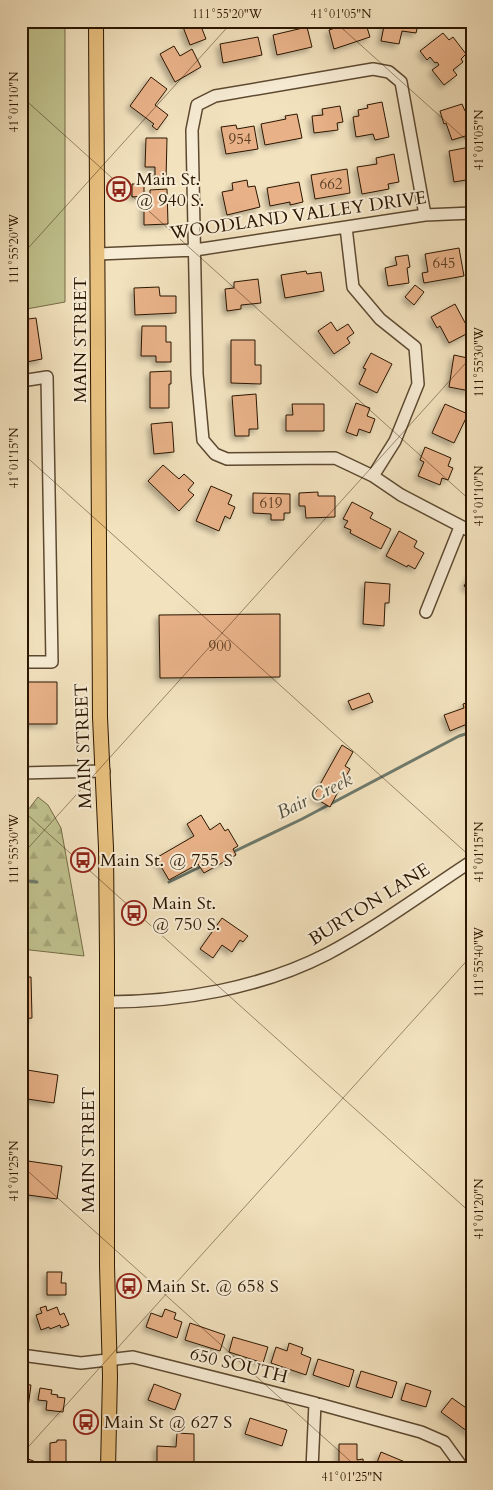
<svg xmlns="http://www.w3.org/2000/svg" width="493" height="1490" viewBox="0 0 493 1490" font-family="Cardo,serif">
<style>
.grass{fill:#c0c28e;stroke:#766c47}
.forest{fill:url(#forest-firs);stroke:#766c47}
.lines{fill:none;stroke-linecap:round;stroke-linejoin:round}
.stream{stroke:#6e7a6c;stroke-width:3}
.building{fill:#e8b188;stroke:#2b1600;filter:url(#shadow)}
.minor-casing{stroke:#5d4930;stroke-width:14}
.major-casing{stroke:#2b1600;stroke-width:16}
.minor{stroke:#f7ecd5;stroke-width:11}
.major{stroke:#e9c17f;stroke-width:14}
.ticks{fill:none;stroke:#2b1600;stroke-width:1;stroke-opacity:0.45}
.labels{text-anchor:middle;stroke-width:4;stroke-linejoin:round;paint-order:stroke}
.number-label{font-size:15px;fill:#5a3d22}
.poi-label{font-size:18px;fill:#2b1600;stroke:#f7ecd5;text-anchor:start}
.street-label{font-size:18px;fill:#2b1600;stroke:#f7ecd5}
.water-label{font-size:19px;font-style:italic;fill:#52503f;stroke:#f7ecd5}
.neatline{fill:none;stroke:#2b1600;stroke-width:2}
.ticks-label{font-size:12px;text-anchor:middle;fill:#2b1600}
</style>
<defs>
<pattern id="forest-firs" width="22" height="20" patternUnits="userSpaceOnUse" patternTransform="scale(1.25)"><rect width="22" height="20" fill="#c0c28e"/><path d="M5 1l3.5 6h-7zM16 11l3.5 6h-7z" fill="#a5a679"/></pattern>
<filter id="shadow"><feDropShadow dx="-3.5" dy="3.5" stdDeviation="2.5" flood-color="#0004"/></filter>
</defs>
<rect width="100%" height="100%" fill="#f2e2be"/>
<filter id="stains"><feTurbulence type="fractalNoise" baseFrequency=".004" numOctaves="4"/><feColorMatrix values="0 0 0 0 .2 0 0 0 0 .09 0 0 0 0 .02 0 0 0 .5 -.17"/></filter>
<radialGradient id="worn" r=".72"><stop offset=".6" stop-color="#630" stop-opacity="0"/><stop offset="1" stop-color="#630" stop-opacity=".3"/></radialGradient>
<path class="grass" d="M21,21H65V302L21,310Z"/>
<path class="forest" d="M38,797L48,805L61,828L84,956L21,949V819Z"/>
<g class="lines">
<path class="stream" d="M231,853L302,819L459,736L472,732
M21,880L37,882
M169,882L202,866"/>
</g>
<path class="building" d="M199,21L206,39L190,45L183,27Z
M365,21L370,37L334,49L329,30L355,21Z
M385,21H419L416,33L402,31L399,44L381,41Z
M307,27L312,47L277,55L273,35Z
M443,33L449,40L453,37L466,54L461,59L463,62L453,70L457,75L444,85L432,70L439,65L437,62L435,63L430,57L427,60L420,51Z
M258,37L262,55L223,63L220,44Z
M174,46L180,56L192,49L201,67L175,82L160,54Z
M151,77L167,89L155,105L168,115L157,130L152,126L154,124L130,106Z
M382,102L389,137L375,140L373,134L356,137L353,117L359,116L358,110L368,108L367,105Z
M462,104L465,111L470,109L472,115V134L452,140L446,123L444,124L440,111Z
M340,106L343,122L337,123L338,130L314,133L312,116L323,115L322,109Z
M297,114L302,138L265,145L261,124L286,119L285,116Z
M236,125L237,129L254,126L258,149L226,154L221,127Z
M146,138H167L166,179H155V167H145Z
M470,147L472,179L454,182L449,151Z
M394,154L399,182L388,184L389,189L362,194L357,167L377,164L376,158Z
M347,169L350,193L315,199L311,175Z
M247,180L248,187L255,186L260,207L227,215L222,192L233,190L232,183Z
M299,182L303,202L290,205V202L270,206L267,188Z
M132,184H144V196L132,197Z
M167,189L168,224L144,225V199H150V190Z
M459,248L464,276L424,283L422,273L428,272L425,254Z
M408,255L410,267L407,268L409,283L388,286L385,268L397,265L395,257Z
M306,271L307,274L321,272L324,291L285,298L281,275Z
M258,279L261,303L241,305V309L227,311L225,289L234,288V282Z
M415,285L424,292L414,305L405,297Z
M159,287L160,296H176V313L135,315L134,288Z
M455,304L470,332L449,343L440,326L437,328L431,317Z
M36,318L42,359L21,363V320Z
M331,322L337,331L348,324L354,333L347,338L350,343L334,354L318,331Z
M142,326H166V342H171V362H156V356H141Z
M231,340H255V365H261V384L231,383Z
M371,353L392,364L377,393L359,384L366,369L363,368Z
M454,355L472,359V379L470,391L449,387Z
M171,371V384H169V408H150V372Z
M256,394L258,429H249V436H235L232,396Z
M356,403L370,408L367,416L375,419L370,433L359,429L357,436L346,432Z
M292,404H324V431H286V415H293Z
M445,404L468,414L454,443L432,433Z
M21,417H28V508H21Z
M172,422L174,452L154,454L151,424Z
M425,447L451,458L448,466L453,468L448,480L442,478L440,485L418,476L424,462L420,460Z
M163,465L179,479L184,474L194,483L188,490L194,495L179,511L148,481Z
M211,486L232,495L228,504L235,507L230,519L225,516L219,531L196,521Z
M318,492V496H335V517L306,518L305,506H299V493Z
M253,493L290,494V513H284V520H271V514L253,513Z
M352,502L373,513L370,518L391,529L381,549L350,533L351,530L344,527L348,521L343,519Z
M399,531L417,541L414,547L424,553L415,569L408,565L407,567L386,556Z
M21,551H27L28,642H21Z
M472,572V591L464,586Z
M365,582L390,584L389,603H385L384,626L363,624Z
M280,614V677L160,678L159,615Z
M21,682H57V724H21Z
M369,693L373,702L352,710L348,701Z
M472,701V722L450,731L444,715L464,708L463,704Z
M342,745L353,752L345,766L350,769L330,807L313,797Z
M201,815L210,830L220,823L225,831L228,829L238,846L233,849L236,855L204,873L198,864L169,880L156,858L194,836L187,824Z
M222,918L248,936L243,942L240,940L232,952L222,945L213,958L200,949Z
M21,977H31L32,1018L21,1019Z
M21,1069L58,1075L54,1103L21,1098Z
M21,1160L62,1166L57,1199L21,1194Z
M47,1272H62L61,1283H66V1295H47Z
M46,1306L47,1311L57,1307L60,1315L64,1313L69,1325L61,1328L60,1325L50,1329L49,1327L41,1330L36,1315L42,1313L40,1308Z
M165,1309L176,1313L174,1319L182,1322L177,1338L146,1327L151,1313L162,1317Z
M190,1323L225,1335L220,1351L185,1340Z
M233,1337L268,1347L263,1363L229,1352Z
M289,1343L303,1348L301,1354L311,1358L306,1375L271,1363L276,1347L287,1351Z
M318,1359L354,1370L349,1387L313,1375Z
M361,1371L397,1382L392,1398L356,1387Z
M406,1383L431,1391L426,1407L401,1400Z
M21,1384L31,1385L27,1415H21Z
M154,1384L181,1394L175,1410L148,1400Z
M40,1388L52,1390L51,1394L58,1395L57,1397L65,1398L63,1412L46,1410L47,1401L38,1400Z
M452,1398L472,1412L471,1434L441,1412Z
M250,1418L287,1430L282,1446L245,1434Z
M177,1433L194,1434V1462H157V1446L176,1447Z
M57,1440H66V1469H50V1443L57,1442Z
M339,1444H357V1460L363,1459L364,1469H339Z
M381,1452L417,1467L416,1469L375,1468Z
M23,1457L41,1464L39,1469H21Z
M265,1462L282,1463L281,1469H264Z"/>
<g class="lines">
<defs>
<path id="minor" d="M425,215L401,82L389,72L373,69L215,96L197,105L192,130L197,374L203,440L215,454L227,459L335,458L373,476L401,495L472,532
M346,227L353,287L380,319L415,347L418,384L395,441L373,476
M98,254L195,250L425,215L472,213
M21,381L47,377L52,662H21
M426,612L460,527
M21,773L104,771
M106,1002C180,1002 261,988 327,954C376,928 426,891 472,861
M21,1355L81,1363L133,1357L315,1403L421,1432L444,1442L460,1464L461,1469
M312,1469L315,1403"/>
<path id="major" d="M96,21L100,717L106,848L107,956V1266L110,1376L108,1469"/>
</defs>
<use href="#minor" class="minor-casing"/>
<use href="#major" class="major-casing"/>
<use href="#minor" class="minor"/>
<use href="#major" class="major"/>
</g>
<path class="ticks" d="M334,21L472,145M21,96L472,502M21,256L233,21M21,452L472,858M21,809L472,1214M21,856L472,356M21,1165L359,1469M21,1455L472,955"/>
<defs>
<symbol id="bus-ring" viewBox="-11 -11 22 22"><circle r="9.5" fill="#f7ecd5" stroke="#8f2418" stroke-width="1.5"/><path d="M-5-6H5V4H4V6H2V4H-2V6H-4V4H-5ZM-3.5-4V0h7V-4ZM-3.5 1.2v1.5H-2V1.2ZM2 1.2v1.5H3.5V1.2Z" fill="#8f2418"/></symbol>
</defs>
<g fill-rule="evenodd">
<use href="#bus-ring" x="105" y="175" width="28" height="28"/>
<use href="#bus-ring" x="69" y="846" width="28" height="28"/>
<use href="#bus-ring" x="120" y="899" width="28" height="28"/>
<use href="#bus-ring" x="115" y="1272" width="28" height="28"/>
<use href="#bus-ring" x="72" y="1408" width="28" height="28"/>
</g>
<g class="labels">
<g class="number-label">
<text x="240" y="144">954</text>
<text x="331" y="189">662</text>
<text x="444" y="268">645</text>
<text x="271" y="508">619</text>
<text x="220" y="651">900</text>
</g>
<g class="poi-label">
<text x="136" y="185">Main St.<tspan x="136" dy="21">@ 940 S.</tspan></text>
<text x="100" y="866">Main St. @ 755 S</text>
<text x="152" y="909">Main St.<tspan x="152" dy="21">@ 750 S.</tspan></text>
<text x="146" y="1292">Main St. @ 658 S</text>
<text x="104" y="1428">Main St @ 627 S</text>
</g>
<g class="street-label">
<text transform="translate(298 215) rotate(-8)" y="6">WOODLAND VALLEY DRIVE</text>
<text transform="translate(80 340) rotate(-90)" y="6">MAIN STREET</text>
<text transform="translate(83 746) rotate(-92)" y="6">MAIN STREET</text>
<text transform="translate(369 904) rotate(-32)" y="6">BURTON LANE</text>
<text transform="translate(88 1150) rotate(-90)" y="6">MAIN STREET</text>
<text transform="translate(239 1365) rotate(14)" y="6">650 SOUTH</text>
</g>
<g class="water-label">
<text transform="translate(314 795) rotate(-26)" y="7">Bair Creek</text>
</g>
</g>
<rect width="493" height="1490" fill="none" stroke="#f2e2be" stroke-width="55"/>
<rect x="28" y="28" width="438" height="1434" class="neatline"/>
<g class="ticks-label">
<text x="227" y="18">111°55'20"W</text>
<text x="341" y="18">41°01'05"N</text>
<text transform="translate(14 102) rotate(-90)" y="4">41°01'10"N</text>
<text transform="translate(479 140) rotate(-90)" y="4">41°01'05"N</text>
<text transform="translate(14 249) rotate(-90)" y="4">111°55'20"W</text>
<text transform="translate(479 362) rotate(-90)" y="4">111°55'30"W</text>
<text transform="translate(14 458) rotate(-90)" y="4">41°01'15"N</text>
<text transform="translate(479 496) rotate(-90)" y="4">41°01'10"N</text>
<text transform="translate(14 849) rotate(-90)" y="4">111°55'30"W</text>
<text transform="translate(479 852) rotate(-90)" y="4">41°01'15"N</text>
<text transform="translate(479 962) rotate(-90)" y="4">111°55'40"W</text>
<text transform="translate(14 1171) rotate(-90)" y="4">41°01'25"N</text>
<text transform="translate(479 1209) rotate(-90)" y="4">41°01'20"N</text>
<text x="352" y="1481">41°01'25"N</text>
</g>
<rect width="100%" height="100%" filter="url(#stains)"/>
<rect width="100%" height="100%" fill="url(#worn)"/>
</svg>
